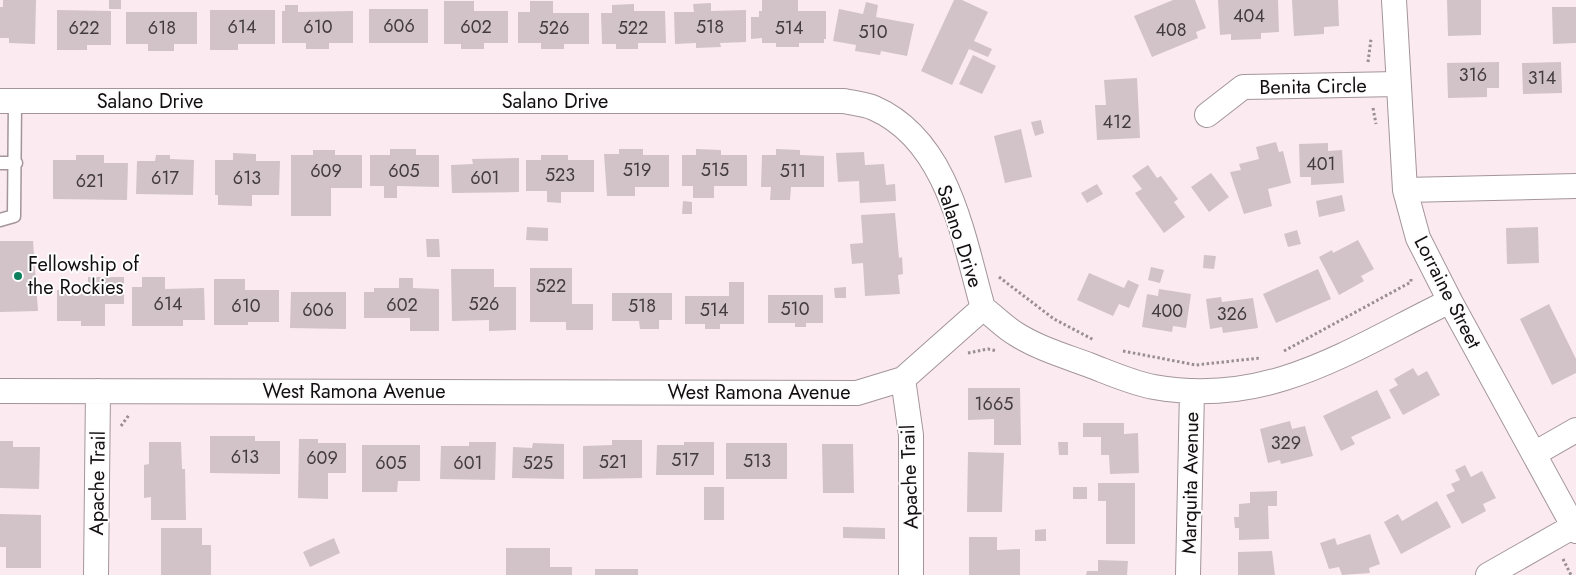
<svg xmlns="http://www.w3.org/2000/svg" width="1576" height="575" viewBox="0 0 1576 575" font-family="Jost,sans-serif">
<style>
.building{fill:#d2c3c8}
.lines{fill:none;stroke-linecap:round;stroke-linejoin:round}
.service-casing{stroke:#a3959b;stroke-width:15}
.minor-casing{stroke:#a3959b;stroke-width:26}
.path{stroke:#998e92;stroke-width:3;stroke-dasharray:2.5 2.5;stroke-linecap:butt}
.service{stroke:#fff;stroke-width:12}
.minor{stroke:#fff;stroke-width:24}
.poi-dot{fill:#0d7f5d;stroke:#fdfdfd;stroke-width:2}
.labels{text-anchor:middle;stroke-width:4;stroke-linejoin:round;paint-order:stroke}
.number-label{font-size:18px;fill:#433c3e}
.street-label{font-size:20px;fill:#130f10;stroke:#fdfdfd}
.poi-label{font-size:20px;fill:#130f10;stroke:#fdfdfd;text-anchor:start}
</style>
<rect width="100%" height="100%" fill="#fbebf1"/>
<path class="building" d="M3,0H36L35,44L9,43V38H0V7H3Z
M109,0H121V9H109Z
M762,0H798V11H826V39H824V43H799V47H776V43H762V38L751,39V17H759V11H762Z
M954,0H962L988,12L974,41L992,49L988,57L969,49L952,85L921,71Z
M1173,0H1195L1206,28L1196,32L1198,38L1152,57L1134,16Z
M1218,0H1278L1279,32L1261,33V39L1231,40V34L1220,35Z
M1292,0H1338L1339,26L1324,27V34L1294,36Z
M1447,0H1481V35L1448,36Z
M444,1H474V11H508V43H484V49H461V44H444Z
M530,1H553V13H589V44H564V49H541V43H518V12H530Z
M866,2L878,5L876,17L914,24L907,56L881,51L880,55L855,51L856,45L833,41L839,9L863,14Z
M711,3V11L746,10V42L720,43L721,47L696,48V43L675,44L674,12H694L693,4Z
M634,4V11H665L666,43H638V49H616V44H602L601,13H612V5Z
M285,5H298V12L353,11V43H329V49H306V43H282V11H285Z
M1552,7H1576V43L1553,44Z
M369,9H428V43H369Z
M57,10L111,11V45H87V50H57Z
M210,10H275V44H238V50H210Z
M126,12H197V44H174V51H148V44H126Z
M973,55L996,66L982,94L959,84Z
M1499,62V88H1487V97L1448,98L1447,63Z
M1561,62L1562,93L1523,94L1522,63Z
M1137,78L1140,138L1097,140L1095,105H1106L1104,80Z
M1041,120L1044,133L1035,136L1031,122Z
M1021,129L1032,177L1005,183L994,136Z
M1276,142L1279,152L1283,151L1291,183L1268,189L1272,206L1244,214L1230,172L1241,170L1239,164L1259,159L1256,147Z
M1328,143V151L1342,150L1344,183L1311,185V177H1300L1299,144Z
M390,149H416V155H439V187L397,186V198H384V186H370V155H390Z
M619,149H643V155H669V187H635V196H607L604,154H619Z
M696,149L721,150V155H747V186H714V198H693V186H682V155H696Z
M776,149L800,150V155L824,156V187H791L790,200H770L771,187H761L762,155H776Z
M313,150H335V155H362V188H331V216H291V155H313Z
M864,152L865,165L884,164L886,185L895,184L896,201L860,203L859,181L838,182L836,153Z
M233,153L256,154V161H280L279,195H252V206L218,205V195H215V160H233Z
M76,155H104V163H128L127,200L53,199V160H76Z
M156,155H170V159L194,160L193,195L136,194L137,161H155Z
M541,155H568V160H594V192H561V203L547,202V191H526V160H541Z
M519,158V192L452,193L451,165L473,164L472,159Z
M1148,165L1157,178L1161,176L1178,199L1174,202L1185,217L1164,233L1135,193L1142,189L1132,176Z
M1211,173L1229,197L1209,212L1191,187Z
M1097,184L1103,194L1087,203L1081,193Z
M1342,195L1345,211L1319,217L1316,201Z
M683,201L692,202V214H682Z
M895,213L899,258L902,257L903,274L898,275L900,294L865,296L863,263L852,264L850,244L863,243L861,215Z
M527,227L548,228V241L526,240Z
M1538,227L1539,263L1507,264L1506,228Z
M1297,230L1301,244L1288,247L1284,234Z
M426,239H439L440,257H427Z
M1358,240L1374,269L1361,276L1364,281L1339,295L1319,257L1332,250L1333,253Z
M0,241H33L38,311L0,312Z
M1204,255L1216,256L1214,269L1203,268Z
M1151,267L1164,270L1160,283L1148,280Z
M530,268H572V304H593V330H566V322H530Z
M451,269H494V287H516V330L489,331V320L452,321Z
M1318,269L1331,299L1276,323L1263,294Z
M1089,273L1124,288L1128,280L1139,285L1129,308L1119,304L1113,316L1077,300Z
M88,277H124V304H105V326H81V321H57V290H88Z
M142,277H165V289L204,288L205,320H183V326H132V287H142Z
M399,278H413V288L439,289V331H410V318H364V292H374V288H399Z
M214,279H245V290H279V322H248V325H214Z
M729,282H744V324H720V329H705V324H685V296H729Z
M846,287V298H835L834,288Z
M1159,289L1191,294L1186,328L1173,326L1172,332L1142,327L1147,294L1158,296Z
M291,292H346V329L290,328Z
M612,293H672V320H659V329H640L639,321H612Z
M768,295H823V323H806V327H795V323H768Z
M1221,297L1222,302L1253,298L1258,328L1223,333L1222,327L1210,329L1206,299Z
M1549,304L1576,359V373L1552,385L1520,319Z
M1413,368L1418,376L1427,371L1440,395L1403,415L1389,390L1398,385L1394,379Z
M968,388H1020L1021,445H994V419L968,420Z
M1377,390L1391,418L1351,437L1355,444L1341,451L1323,416Z
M1290,421L1292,429L1305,426L1313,456L1281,464L1280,460L1268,463L1260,429Z
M1083,423H1124V434L1138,433L1139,473L1110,474L1109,455H1101V437H1083Z
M210,436H255V441H280V474L210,473Z
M299,439H318V443H346V473H328V499L298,498Z
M612,440H642V478L583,479V446L612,445Z
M0,441H13V447H40L39,489L0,488Z
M149,442H181L182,469H185L186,520H151V497L144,498V465L149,464Z
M469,442H496L495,480L440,479L441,446H469Z
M684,442H714V475H656L657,445H684Z
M1058,442H1068V455H1059Z
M533,443L564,444V479L512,478L513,447L532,448Z
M726,443H787V479H726Z
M822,444H853L854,493H823Z
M362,445H420V481H398L397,492H362Z
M968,452L1004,453L1002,512H967Z
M1465,465L1471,477L1482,471L1496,498L1483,504L1486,511L1462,524L1446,495L1455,491L1451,484L1460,480L1455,470Z
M1098,483H1135V544H1106V501H1098Z
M704,487H724V520H704Z
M1073,487H1087V499H1073Z
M1277,491V506H1268L1269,539L1239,540V528H1235L1234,517H1239V504L1250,503V492Z
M1437,501L1451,527L1401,554L1384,522L1398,514L1402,521Z
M0,514L41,515V568H6V547H0Z
M843,527L885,528V539L843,538Z
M161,528H202V545H211V575H161Z
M1046,529V541H1035V530Z
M1370,534L1380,564L1369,568L1370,573L1342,575L1339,567L1329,569L1320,543L1335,538L1337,545Z
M969,537H997V550L1020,549V575H969Z
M334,538L340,553L310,567L303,552Z
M506,548H550V567H572V575H506Z
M1272,551L1275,575H1238V552Z
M1098,560L1128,561L1127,575H1086L1087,571H1098Z
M595,569H638V575H595Z"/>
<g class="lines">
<defs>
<path id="service" d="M0,163H16
M0,220L14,216L15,101"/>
<path id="minor" d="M1394,0L1405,190L1418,238L1450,301L1576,531
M0,101H844C853,103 865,104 874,108C949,141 963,238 983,308
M1207,115L1243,87L1398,84
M1405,190L1576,186
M983,308C994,316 1004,327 1016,334C1038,348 1065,356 1089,365C1110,373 1132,383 1154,387C1270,408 1351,349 1450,301
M903,379L911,435V575
M0,391L857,393L903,379L983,308
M1534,454L1576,430
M96,575L98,391
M1188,575L1192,391
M1488,575L1574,526"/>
</defs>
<use href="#service" class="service-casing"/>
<use href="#minor" class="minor-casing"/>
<path class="path" d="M1368,62L1371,39
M1373,108L1376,124
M999,277L1054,319L1094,340
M1123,351L1196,365L1260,358
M1284,351L1411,282V278
M968,353L988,349L997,351
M121,426L129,415
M1563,559L1571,575"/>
<use href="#service" class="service"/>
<use href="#minor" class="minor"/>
</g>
<circle class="poi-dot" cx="18" cy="276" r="5"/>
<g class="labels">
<g class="number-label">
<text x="1249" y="22">404</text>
<text x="399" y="32">606</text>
<text x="242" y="33">614</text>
<text x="318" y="33">610</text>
<text x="476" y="33">602</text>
<text x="710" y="33">518</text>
<text x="84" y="34">622</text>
<text x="162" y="34">618</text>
<text x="554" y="34">526</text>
<text x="633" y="34">522</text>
<text x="789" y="34">514</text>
<text x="1171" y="36">408</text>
<text x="873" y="38">510</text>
<text x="1473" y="81">316</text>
<text x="1542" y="84">314</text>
<text x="1117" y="128">412</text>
<text x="1321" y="170">401</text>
<text x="637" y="176">519</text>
<text x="715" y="176">515</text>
<text x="326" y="177">609</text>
<text x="404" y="177">605</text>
<text x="793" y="177">511</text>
<text x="560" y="181">523</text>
<text x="165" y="184">617</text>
<text x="247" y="184">613</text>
<text x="485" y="184">601</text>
<text x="90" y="187">621</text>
<text x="551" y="292">522</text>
<text x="168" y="310">614</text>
<text x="484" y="310">526</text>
<text x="402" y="311">602</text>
<text x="246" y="312">610</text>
<text x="642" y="312">518</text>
<text x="795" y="315">510</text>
<text x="318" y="316">606</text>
<text x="714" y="316">514</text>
<text x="1167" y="317">400</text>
<text x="1232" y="320">326</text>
<text x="994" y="410">1665</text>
<text x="1286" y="449">329</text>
<text x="245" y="463">613</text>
<text x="322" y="464">609</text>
<text x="685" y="466">517</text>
<text x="757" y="467">513</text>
<text x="613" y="468">521</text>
<text x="391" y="469">605</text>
<text x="468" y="469">601</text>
<text x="538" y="469">525</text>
</g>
<g class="street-label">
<text transform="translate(1313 86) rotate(-1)" y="7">Benita Circle</text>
<text x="150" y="108">Salano Drive</text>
<text x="555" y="108">Salano Drive</text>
<text transform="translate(960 236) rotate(72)" y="7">Salano Drive</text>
<text transform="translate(1448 292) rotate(63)" y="7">Lorraine Street</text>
<text x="354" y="398">West Ramona Avenue</text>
<text x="759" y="399">West Ramona Avenue</text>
<text transform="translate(909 477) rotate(-92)" y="7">Apache Trail</text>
<text transform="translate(97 483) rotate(-89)" y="7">Apache Trail</text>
<text transform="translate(1190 483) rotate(-89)" y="7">Marquita Avenue</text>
</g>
<g class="poi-label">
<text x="28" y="271">Fellowship of<tspan x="28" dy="23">the Rockies</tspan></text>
</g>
</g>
</svg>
